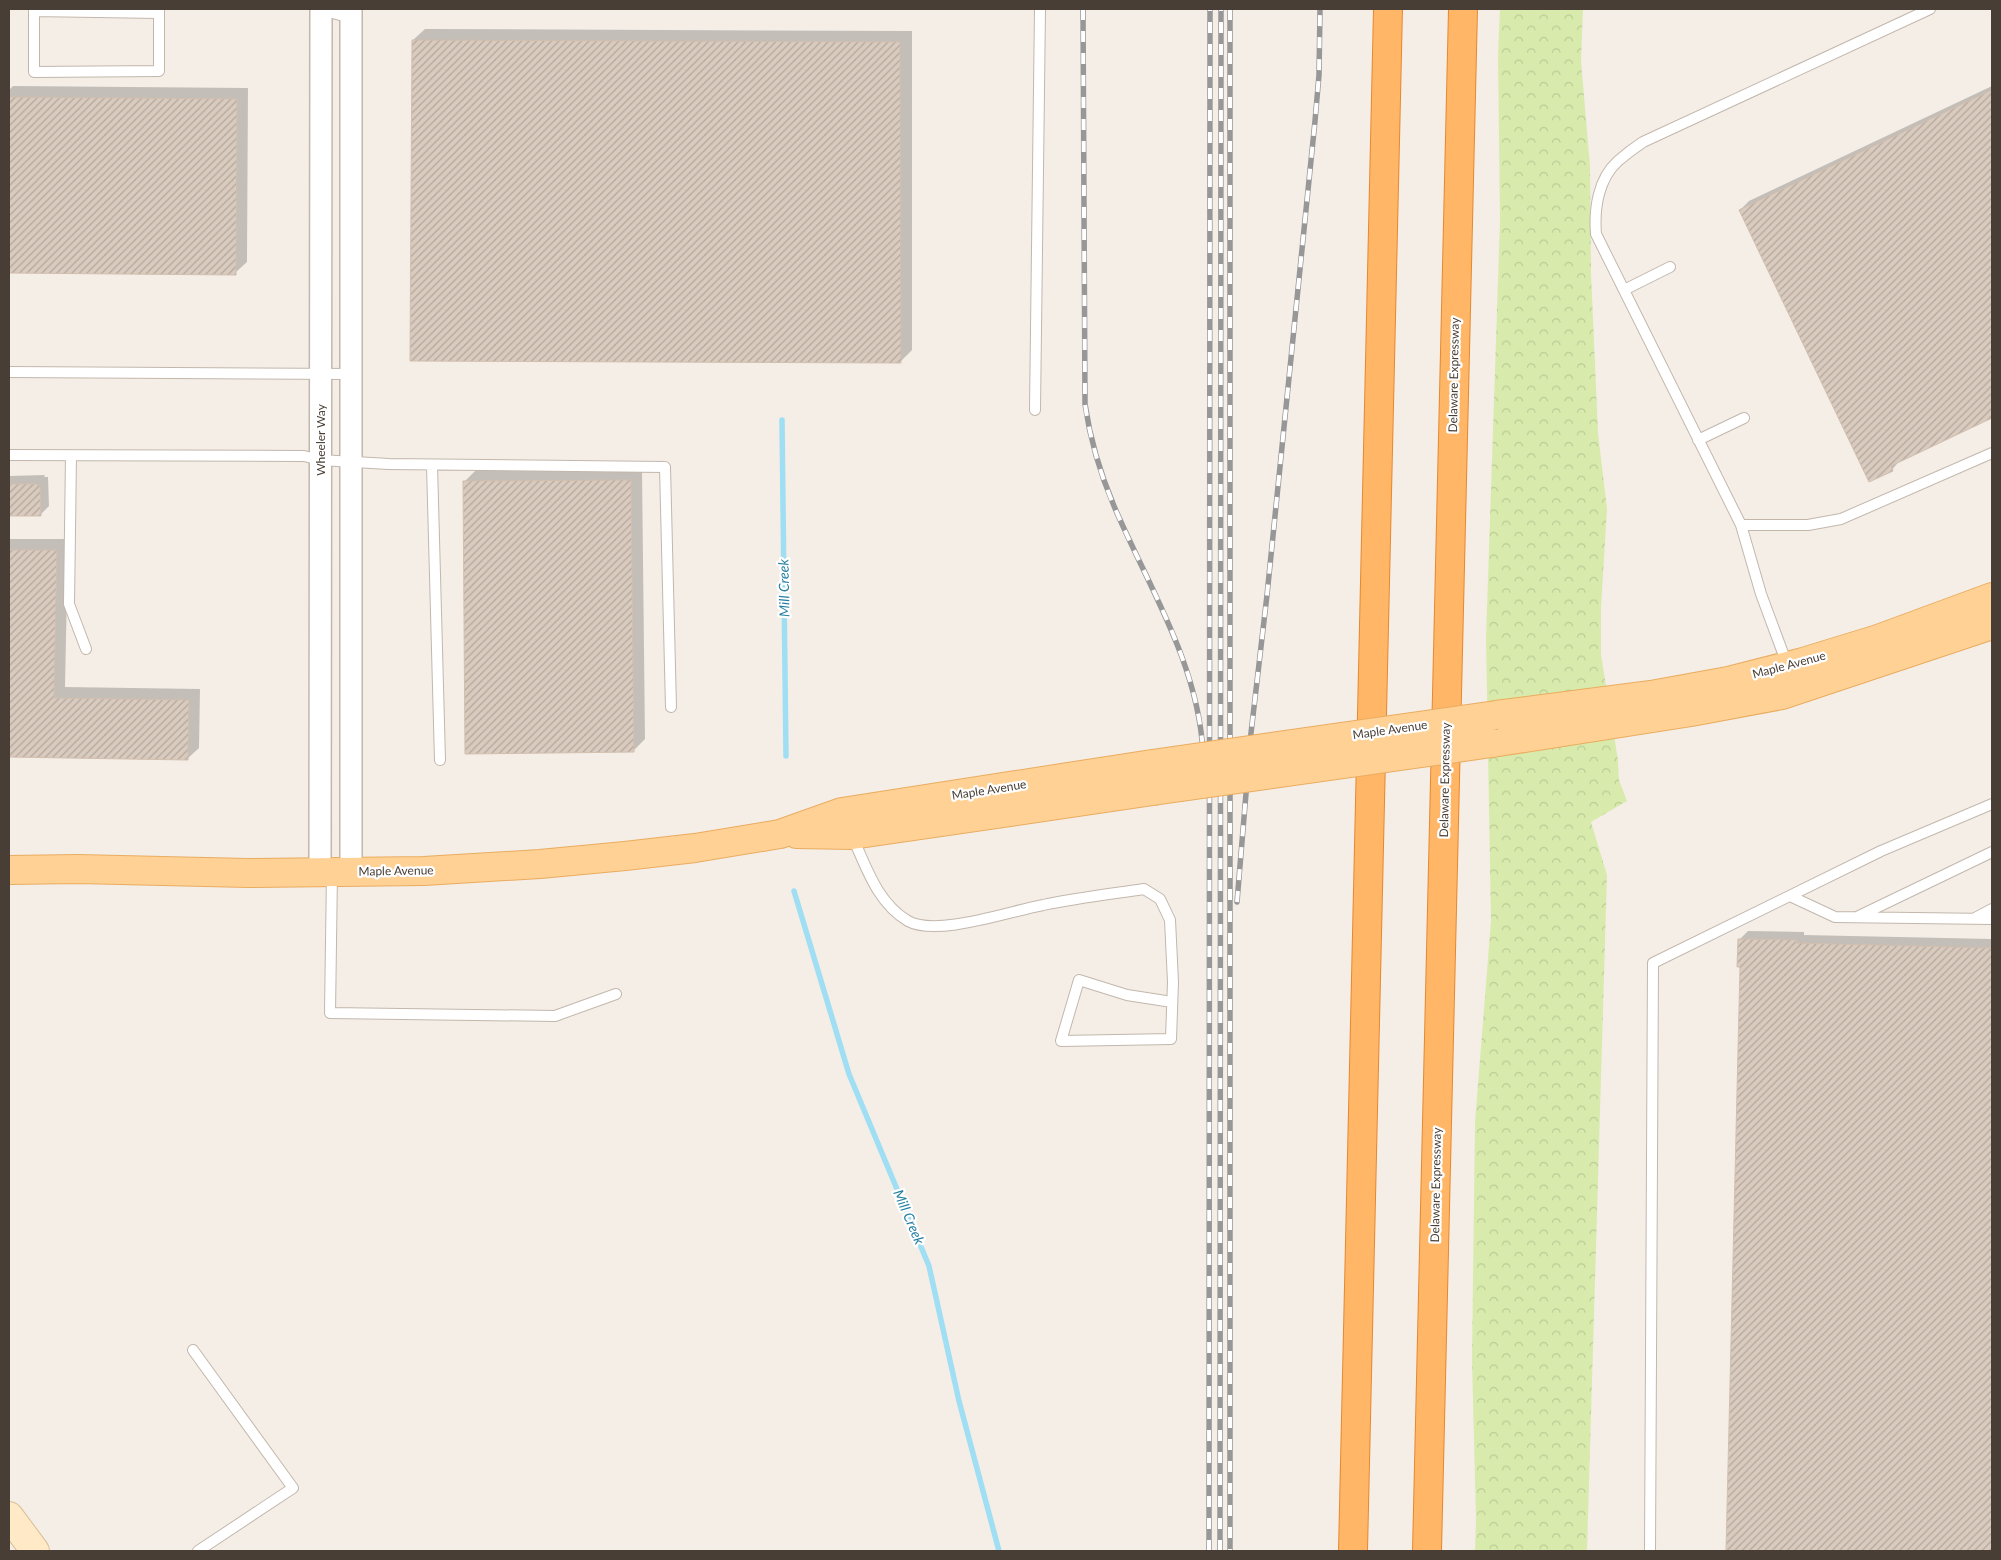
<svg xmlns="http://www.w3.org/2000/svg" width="2001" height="1560" viewBox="0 0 2001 1560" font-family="Lato,sans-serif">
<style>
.forest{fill:url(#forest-crowns)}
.shadow{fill:#0003}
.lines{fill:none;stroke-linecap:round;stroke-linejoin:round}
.stream{stroke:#a0def4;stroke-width:5.5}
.building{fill:url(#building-hatch);stroke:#d2bfae}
.service-casing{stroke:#c3b7ac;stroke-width:12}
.minor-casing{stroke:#c3b7ac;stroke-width:24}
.secondary-casing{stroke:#dabe96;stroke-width:30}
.primary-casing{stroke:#eaac5f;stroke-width:30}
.motorway-casing{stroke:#e68830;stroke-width:30}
.service{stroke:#fff;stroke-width:10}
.minor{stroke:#fff;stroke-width:21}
.secondary{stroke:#ffe9c6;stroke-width:28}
.primary{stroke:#ffd195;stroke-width:28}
.motorway{stroke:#ffb667;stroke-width:28}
.rail-casing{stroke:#979797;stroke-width:5.5}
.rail{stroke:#fff;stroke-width:4;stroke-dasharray:11;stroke-linecap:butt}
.primary-bridge-casing{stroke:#eaac5f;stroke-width:30;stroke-linecap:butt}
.primary-bridge{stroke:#ffd195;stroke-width:28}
.labels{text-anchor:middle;stroke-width:4.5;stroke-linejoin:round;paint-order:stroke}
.street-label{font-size:12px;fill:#483e35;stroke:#fff}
.water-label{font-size:14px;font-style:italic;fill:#257fa1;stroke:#fff}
</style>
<defs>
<pattern id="forest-crowns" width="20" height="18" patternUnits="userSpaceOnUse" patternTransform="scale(1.25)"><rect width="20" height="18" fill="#d8ebad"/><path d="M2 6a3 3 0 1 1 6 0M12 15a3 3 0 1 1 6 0" fill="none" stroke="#bbcb95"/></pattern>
<pattern id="building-hatch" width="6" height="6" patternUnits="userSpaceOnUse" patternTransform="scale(1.25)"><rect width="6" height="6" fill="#dacbbf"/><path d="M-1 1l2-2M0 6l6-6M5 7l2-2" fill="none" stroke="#b3a69c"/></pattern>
</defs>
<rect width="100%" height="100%" fill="#f4eee7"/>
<path class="forest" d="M1500,9H1583L1581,61L1590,166L1591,273L1598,433L1607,509L1601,608V655L1618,760L1619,780L1627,801L1591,822L1607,875L1587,1551H1475L1476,1520L1472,1359L1475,1122L1491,921L1486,638L1500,221L1498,56Z"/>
<path class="shadow" d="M425,29L912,31V350L900,362L413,40Z
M13,86L248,88L247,262L235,273L9,272V90Z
M1992,86V416L1900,460L1892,470L1740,210L1749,201Z
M642,469L645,739L633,751L464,482L476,470Z
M45,475L44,477H48L49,506L40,515H9V476Z
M9,539H68L65,687L200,689L199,748L187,759L9,756Z
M1748,931L1804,932V935L1992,939V1551H1727L1742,966L1739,940Z"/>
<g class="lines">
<path class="stream" d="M782,420L786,756
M794,891L849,1074L929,1266L959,1401L999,1551"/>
</g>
<path class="building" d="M412,40L900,42L901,363L410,361Z
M1992,90V418L1891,466L1893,471L1869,482L1739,210Z
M9,97L237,99L236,275L9,273Z
M631,480L634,752L465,754L463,481Z
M9,484H37V485H40L41,516H9Z
M9,550H57L54,698L189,700L188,760L9,757Z
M1738,939L1796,940V943L1992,948V1551H1726L1740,967H1737Z"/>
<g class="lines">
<defs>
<path id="service" d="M34,9V72L159,71V9
M318,9L351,18
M1930,9L1643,142C1634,148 1626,154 1618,161C1598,179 1594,209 1596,234L1741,525H1808L1841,519L1992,453
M34,11L159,13
M1624,290L1670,267
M9,372L351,374
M1035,410L1040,9
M1698,440L1744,418
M9,455L304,456L320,460L389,464L665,467L671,707
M71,456L69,604L86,649
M432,465L440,760
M1741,525L1761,594L1787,664
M852,836C866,866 877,903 908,921C937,937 1010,911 1043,905C1076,898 1110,894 1144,889L1160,899L1170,920L1173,982L1171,1039L1061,1041L1079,980L1127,995L1172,1002
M332,872L330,1013L555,1016L616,994
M1790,896L1835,917L1992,919
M1859,916L1992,852
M1975,918L1992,909
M193,1350L293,1488L198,1551
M1650,1551L1653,963L1881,851L1992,804"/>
<path id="minor" d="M351,9V871
M320,871L321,9"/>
<path id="secondary" d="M9,1516L35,1551"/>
<path id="primary" d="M1496,715L1651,695L1728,681L1803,662L1878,639L1992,597
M1492,743L1691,712L1782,695L1992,625
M797,834L852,835L1153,791
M9,870L78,869L248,873L424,871L540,864L625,856L695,848L780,834L842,812L1152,764"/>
<path id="motorway" d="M1353,1551L1388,9
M1427,1551L1463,9"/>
</defs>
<use href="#service" class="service-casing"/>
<use href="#minor" class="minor-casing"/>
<use href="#secondary" class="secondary-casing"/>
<use href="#primary" class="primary-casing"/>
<use href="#motorway" class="motorway-casing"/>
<use href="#service" class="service"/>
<use href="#minor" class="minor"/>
<use href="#secondary" class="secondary"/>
<use href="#primary" class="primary"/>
<use href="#motorway" class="motorway"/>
<defs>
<path id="rail" d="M1083,9L1085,404C1090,439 1100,473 1114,506C1148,586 1198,663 1203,752
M1230,9V1551
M1237,902L1251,733L1267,595L1315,121L1319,75L1320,9
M1209,1551L1210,9
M1220,1551L1221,9"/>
</defs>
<use href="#rail" class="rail-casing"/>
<use href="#rail" class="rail"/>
<defs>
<path id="primary-bridge" d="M1152,764L1496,715
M1153,791L1492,743"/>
</defs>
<use href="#primary-bridge" class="primary-bridge-casing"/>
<use href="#primary-bridge" class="primary-bridge"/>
</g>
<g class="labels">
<g class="street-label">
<text transform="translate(1454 375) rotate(-89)" y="4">Delaware Expressway</text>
<text transform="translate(321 440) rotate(-90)" y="4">Wheeler Way</text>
<text transform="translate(1789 665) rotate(-15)" y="4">Maple Avenue</text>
<text transform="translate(1390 730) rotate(-8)" y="4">Maple Avenue</text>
<text transform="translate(1445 780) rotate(-89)" y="4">Delaware Expressway</text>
<text transform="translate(989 790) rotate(-9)" y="4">Maple Avenue</text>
<text transform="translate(396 871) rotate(-1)" y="4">Maple Avenue</text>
<text transform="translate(1436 1185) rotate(-89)" y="4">Delaware Expressway</text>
</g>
<g class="water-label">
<text transform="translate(784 588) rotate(-91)" y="5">Mill Creek</text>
<text transform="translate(909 1217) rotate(67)" y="5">Mill Creek</text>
</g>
</g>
<rect width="2001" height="1560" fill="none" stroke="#483e35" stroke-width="20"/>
</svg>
